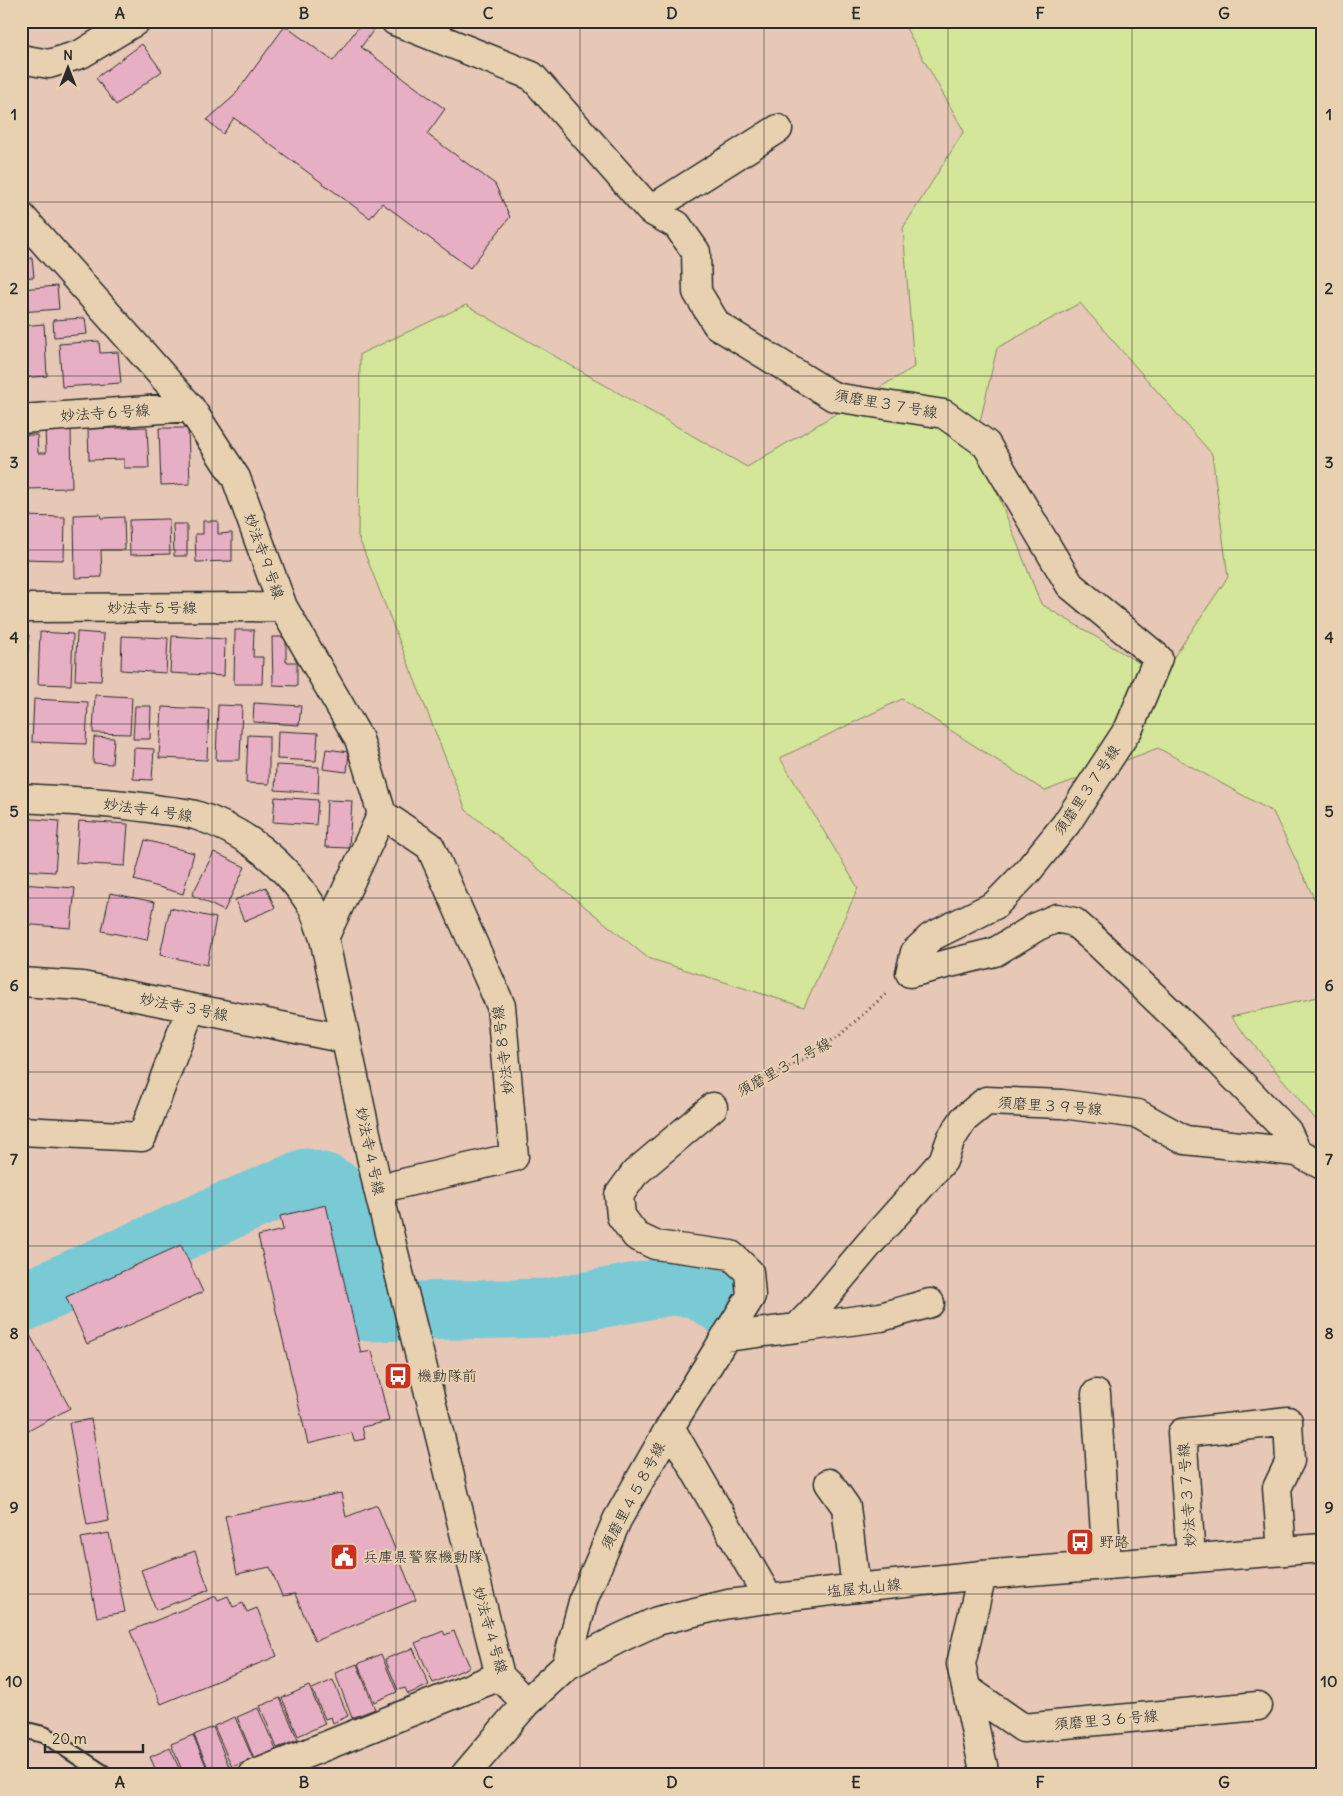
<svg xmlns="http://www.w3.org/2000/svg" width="1343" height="1796" viewBox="0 0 1343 1796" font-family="Delius,'Klee One',sans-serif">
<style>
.green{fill:#d4e69a;stroke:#808862;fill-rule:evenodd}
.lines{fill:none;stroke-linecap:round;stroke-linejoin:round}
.river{stroke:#7acad6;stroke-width:59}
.building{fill:#e7afc3;stroke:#2b2b2b}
.lane-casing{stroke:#2b2b2b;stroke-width:19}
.street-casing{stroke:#2b2b2b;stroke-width:31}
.secondary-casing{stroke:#2b2b2b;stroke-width:31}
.path{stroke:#2b2b2b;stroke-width:3;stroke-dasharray:1 4;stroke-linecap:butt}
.lane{stroke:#e7d1b0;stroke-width:15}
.street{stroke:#e7d1b0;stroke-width:28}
.secondary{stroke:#e7d1b0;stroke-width:28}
.grid{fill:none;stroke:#2b2b2b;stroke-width:1;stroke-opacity:0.55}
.labels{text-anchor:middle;stroke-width:4;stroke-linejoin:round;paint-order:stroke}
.street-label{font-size:15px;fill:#2b2b2b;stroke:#e7d1b0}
.poi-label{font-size:15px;fill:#2b2b2b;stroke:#e7d1b0;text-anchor:start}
.neatline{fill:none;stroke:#2b2b2b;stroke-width:2}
.grid-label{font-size:16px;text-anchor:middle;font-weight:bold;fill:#2b2b2b}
</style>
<rect width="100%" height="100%" fill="#e7c7b6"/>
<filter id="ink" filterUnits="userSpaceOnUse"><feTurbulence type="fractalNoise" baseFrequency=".02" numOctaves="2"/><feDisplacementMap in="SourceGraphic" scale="10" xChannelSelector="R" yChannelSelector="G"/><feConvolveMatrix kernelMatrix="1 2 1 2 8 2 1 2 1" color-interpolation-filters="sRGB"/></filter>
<g filter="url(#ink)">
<path class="green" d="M902,21H1322V915L1273,812L1158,748L1045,791L902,699L780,758L858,888L804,1007L648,958L466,810L358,536L360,354L466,305L747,467L914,367L903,228L964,131ZM1080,303L1212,454L1228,577L1161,676L1041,604L976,439L997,348Z
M1322,996V1127L1231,1017Z"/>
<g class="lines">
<path class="river" d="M21,1303L232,1209L306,1178L325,1183L339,1191L346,1204L369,1312L547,1308L671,1286L697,1288L727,1308"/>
</g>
<path class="building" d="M363,21L375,28L361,47L445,109L427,134L495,184L510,217L470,268L382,203L370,218L234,118L223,134L207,120L234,96L285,26L333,61Z
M142,44L162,71L116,105L96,78Z
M32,258L34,277L21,278V259Z
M57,286L59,309L21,312V289Z
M85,318L87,334L54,337L53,320Z
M44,324L47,376L21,378V326Z
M99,341L100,353L118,352L121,383L62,387L59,344Z
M71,427L72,488L23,489L21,435H37L38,453H46L45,428Z
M147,427L149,468H124V459L89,460L88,429Z
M159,428H188L190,484L161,485Z
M100,514L101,518L124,517L125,550H101L102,577L75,578L74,515Z
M21,516L65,517L64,560L21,559Z
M169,519L170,554L130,555L129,520Z
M203,521H218V534L232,533V561L196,562L195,534H203Z
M173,524H187V556H174Z
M235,630H254L253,657H263L262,684H234Z
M40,632L73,634L71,685L38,684Z
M77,632L104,634L101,681L75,680Z
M21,634L29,635L27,664H21Z
M122,636L168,638L166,673L121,670Z
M172,636L225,639L224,676L170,673Z
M272,637H286V662H297V686L273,685Z
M95,695L132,697L130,734L93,733Z
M34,699L88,702L86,744L32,742Z
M254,703L301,706L299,725L253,722Z
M218,705L242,706L240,760H216Z
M135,706H151L150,739H133Z
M162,707L209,709L207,760L159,758Z
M278,731L318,733L316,761L277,759Z
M248,735L269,736V784L246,783Z
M94,737L114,738L112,764L93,763Z
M134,748L154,749L152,780L133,779Z
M326,749L349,752L347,772L323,769Z
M276,765L319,767L318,793L275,790Z
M275,797L318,800L316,825L273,822Z
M327,800L352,801L349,848L325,847Z
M21,818L59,821L55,872L21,870Z
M79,821L128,824L125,866L76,863Z
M145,840L194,853L183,894L134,880Z
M214,852L245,867L224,911L192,895Z
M21,884L75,888L71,928L21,924Z
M266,887L275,908L244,921L235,900Z
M110,893L155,902L147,940L102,931Z
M170,908L216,918L207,965L160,955Z
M326,1205L361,1353L372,1351L389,1421L362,1427L365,1439L354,1441L352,1433L308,1444L258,1236L283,1230L280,1216Z
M181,1245L203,1292L87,1344L66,1297Z
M21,1319L70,1408L21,1435Z
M91,1419L109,1521L87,1525L69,1423Z
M341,1493L346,1517L377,1505L416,1600L315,1641L295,1594L282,1596L270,1567L237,1574L225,1516Z
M109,1533L125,1612L97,1617L81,1538Z
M195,1551L209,1590L156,1610L141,1570Z
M216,1596L218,1600L228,1596L233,1607L243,1603L247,1612L257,1608L277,1656L161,1704L130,1631Z
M443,1631L445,1635L454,1631L470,1667L433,1683L415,1643Z
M413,1648L429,1685L408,1694L405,1688L398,1690L385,1659Z
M381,1654L397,1692L374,1702L358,1664Z
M357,1664L375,1709L352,1718L335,1673Z
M333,1680L348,1716L333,1723L331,1717L325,1719L312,1689Z
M309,1686L325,1724L298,1736L282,1698Z
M280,1698L298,1740L277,1748L260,1706Z
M258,1708L276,1750L254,1759L237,1717Z
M235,1717L253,1759L232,1767L214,1726Z
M213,1727L230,1769L216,1775H211L194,1735Z
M193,1735L210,1775H184L171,1744Z
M170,1748L182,1775H158L150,1757Z"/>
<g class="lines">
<defs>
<path id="lane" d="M21,1729L45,1735L106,1775"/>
<path id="street" d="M395,21L532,76L650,210L778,129
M21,59L49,64L81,54L136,21
M650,210L677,225L696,252L697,292L717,325L834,397L944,414L986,444L1070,585L1158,658L1129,728L1066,824L1027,872L995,905L931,937L915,952L910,973L995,952L1038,926L1057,918L1074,922L1097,942L1192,1033L1287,1131L1297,1152L1322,1165
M21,216L190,407L236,478L283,607L359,739L382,814L324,938
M21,419L190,407
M21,608L283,607
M21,982L82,986L346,1039
M21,1131L142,1137L191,1008
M378,1189L514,1157L501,1006L430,846L382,814
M797,1328L881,1317L930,1303
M725,1337L797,1328L815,1309L870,1243L943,1161L951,1139L964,1119L986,1101L1062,1104L1138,1114L1185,1140L1297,1152
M1096,1394L1107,1565
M670,1427L769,1599
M829,1483L846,1507L856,1588
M1191,1558L1182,1433L1288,1421L1290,1461L1277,1488L1282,1551
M982,1575L961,1664L985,1775
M566,1666L584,1598L617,1520L670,1427L751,1296L749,1272L731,1255L655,1245L636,1236L621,1216L619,1195L635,1173L713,1107
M967,1689L1023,1728L1258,1706
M253,1775L500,1676"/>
<path id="secondary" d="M21,798C68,801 115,802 161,810C172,811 184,812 195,815C244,830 285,863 312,906C317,916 320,928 324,938L378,1189L500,1676L526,1703
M465,1775L526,1703L566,1666L620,1638L657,1621L728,1604L856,1588L982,1575L1322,1548"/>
</defs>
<use href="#lane" class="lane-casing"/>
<use href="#street" class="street-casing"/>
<use href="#secondary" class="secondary-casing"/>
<path class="path" d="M740,1092L806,1058L840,1035L887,993"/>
<use href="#lane" class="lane"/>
<use href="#street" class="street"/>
<use href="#secondary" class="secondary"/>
</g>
</g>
<path class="grid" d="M212,21V1775M396,21V1775M580,21V1775M764,21V1775M948,21V1775M1132,21V1775M21,202H1322M21,376H1322M21,550H1322M21,724H1322M21,898H1322M21,1072H1322M21,1246H1322M21,1420H1322M21,1594H1322"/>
<defs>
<symbol id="bus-square" viewBox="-11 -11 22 22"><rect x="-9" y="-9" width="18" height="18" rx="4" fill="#c8321e" stroke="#e7d1b0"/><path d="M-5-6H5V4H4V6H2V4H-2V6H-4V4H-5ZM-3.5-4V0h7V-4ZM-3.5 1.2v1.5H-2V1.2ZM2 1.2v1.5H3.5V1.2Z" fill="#fff"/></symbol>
<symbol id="civic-square" viewBox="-11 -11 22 22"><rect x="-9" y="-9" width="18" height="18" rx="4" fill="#c8321e" stroke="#e7d1b0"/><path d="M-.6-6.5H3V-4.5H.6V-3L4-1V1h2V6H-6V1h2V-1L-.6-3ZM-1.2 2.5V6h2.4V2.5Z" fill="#fff"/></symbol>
</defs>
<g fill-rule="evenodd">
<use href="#bus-square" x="382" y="1360" width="32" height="32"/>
<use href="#bus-square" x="1064" y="1526" width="32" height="32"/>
<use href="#civic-square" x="328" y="1541" width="32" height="32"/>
</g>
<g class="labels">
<g class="street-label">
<text transform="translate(886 404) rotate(10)" y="5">須磨里３７号線</text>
<text transform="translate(105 413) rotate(-4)" y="5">妙法寺６号線</text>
<text transform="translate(264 556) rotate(70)" y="5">妙法寺９号線</text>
<text x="152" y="613">妙法寺５号線</text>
<text transform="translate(1087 790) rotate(-56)" y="5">須磨里３７号線</text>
<text transform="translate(148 810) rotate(8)" y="5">妙法寺４号線</text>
<text transform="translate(184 1007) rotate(11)" y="5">妙法寺３号線</text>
<text transform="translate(503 1050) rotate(-97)" y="5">妙法寺８号線</text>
<text transform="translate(784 1067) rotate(-29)" y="5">須磨里３７号線</text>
<text transform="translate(1050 1106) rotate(4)" y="5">須磨里３９号線</text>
<text transform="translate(370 1151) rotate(78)" y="5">妙法寺４号線</text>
<text transform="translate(1187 1495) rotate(-94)" y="5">妙法寺３７号線</text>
<text transform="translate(633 1496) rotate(-62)" y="5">須磨里４５８号線</text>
<text transform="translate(864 1588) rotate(-6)" y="5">塩屋丸山線</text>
<text transform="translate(490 1630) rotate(74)" y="5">妙法寺４号線</text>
<text transform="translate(1106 1720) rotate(-5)" y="5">須磨里３６号線</text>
</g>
<g class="poi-label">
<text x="417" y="1381">機動隊前</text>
<text x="1099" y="1547">野路</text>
<text x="363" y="1562">兵庫県警察機動隊</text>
</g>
</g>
<rect width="1343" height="1796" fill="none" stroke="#e7d1b0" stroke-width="55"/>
<g transform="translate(68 68)" stroke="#e7d1b0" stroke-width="4" paint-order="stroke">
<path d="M0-4L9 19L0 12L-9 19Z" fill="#2b2b2b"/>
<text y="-8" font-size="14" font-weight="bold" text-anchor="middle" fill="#2b2b2b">N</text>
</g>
<path d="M45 1744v8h98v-8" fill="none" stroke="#2b2b2b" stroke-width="2.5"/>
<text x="52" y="1744" font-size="15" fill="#2b2b2b" stroke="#e7d1b0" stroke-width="4" paint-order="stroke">20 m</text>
<rect x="28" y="28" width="1288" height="1740" class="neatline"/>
<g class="grid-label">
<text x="120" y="19">A</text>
<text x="304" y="19">B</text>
<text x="488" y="19">C</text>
<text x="672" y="19">D</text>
<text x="856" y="19">E</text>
<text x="1040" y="19">F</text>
<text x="1224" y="19">G</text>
<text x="14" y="120">1</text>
<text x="1329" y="120">1</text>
<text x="14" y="294">2</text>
<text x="1329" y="294">2</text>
<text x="14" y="468">3</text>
<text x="1329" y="468">3</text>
<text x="14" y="643">4</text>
<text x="1329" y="643">4</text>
<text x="14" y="817">5</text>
<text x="1329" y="817">5</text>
<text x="14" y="991">6</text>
<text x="1329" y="991">6</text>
<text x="14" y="1165">7</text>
<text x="1329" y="1165">7</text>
<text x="14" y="1339">8</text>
<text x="1329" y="1339">8</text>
<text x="14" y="1513">9</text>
<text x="1329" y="1513">9</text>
<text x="14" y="1687">10</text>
<text x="1329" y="1687">10</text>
<text x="120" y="1788">A</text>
<text x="304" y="1788">B</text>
<text x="488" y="1788">C</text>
<text x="672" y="1788">D</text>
<text x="856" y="1788">E</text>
<text x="1040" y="1788">F</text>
<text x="1224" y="1788">G</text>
</g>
</svg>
